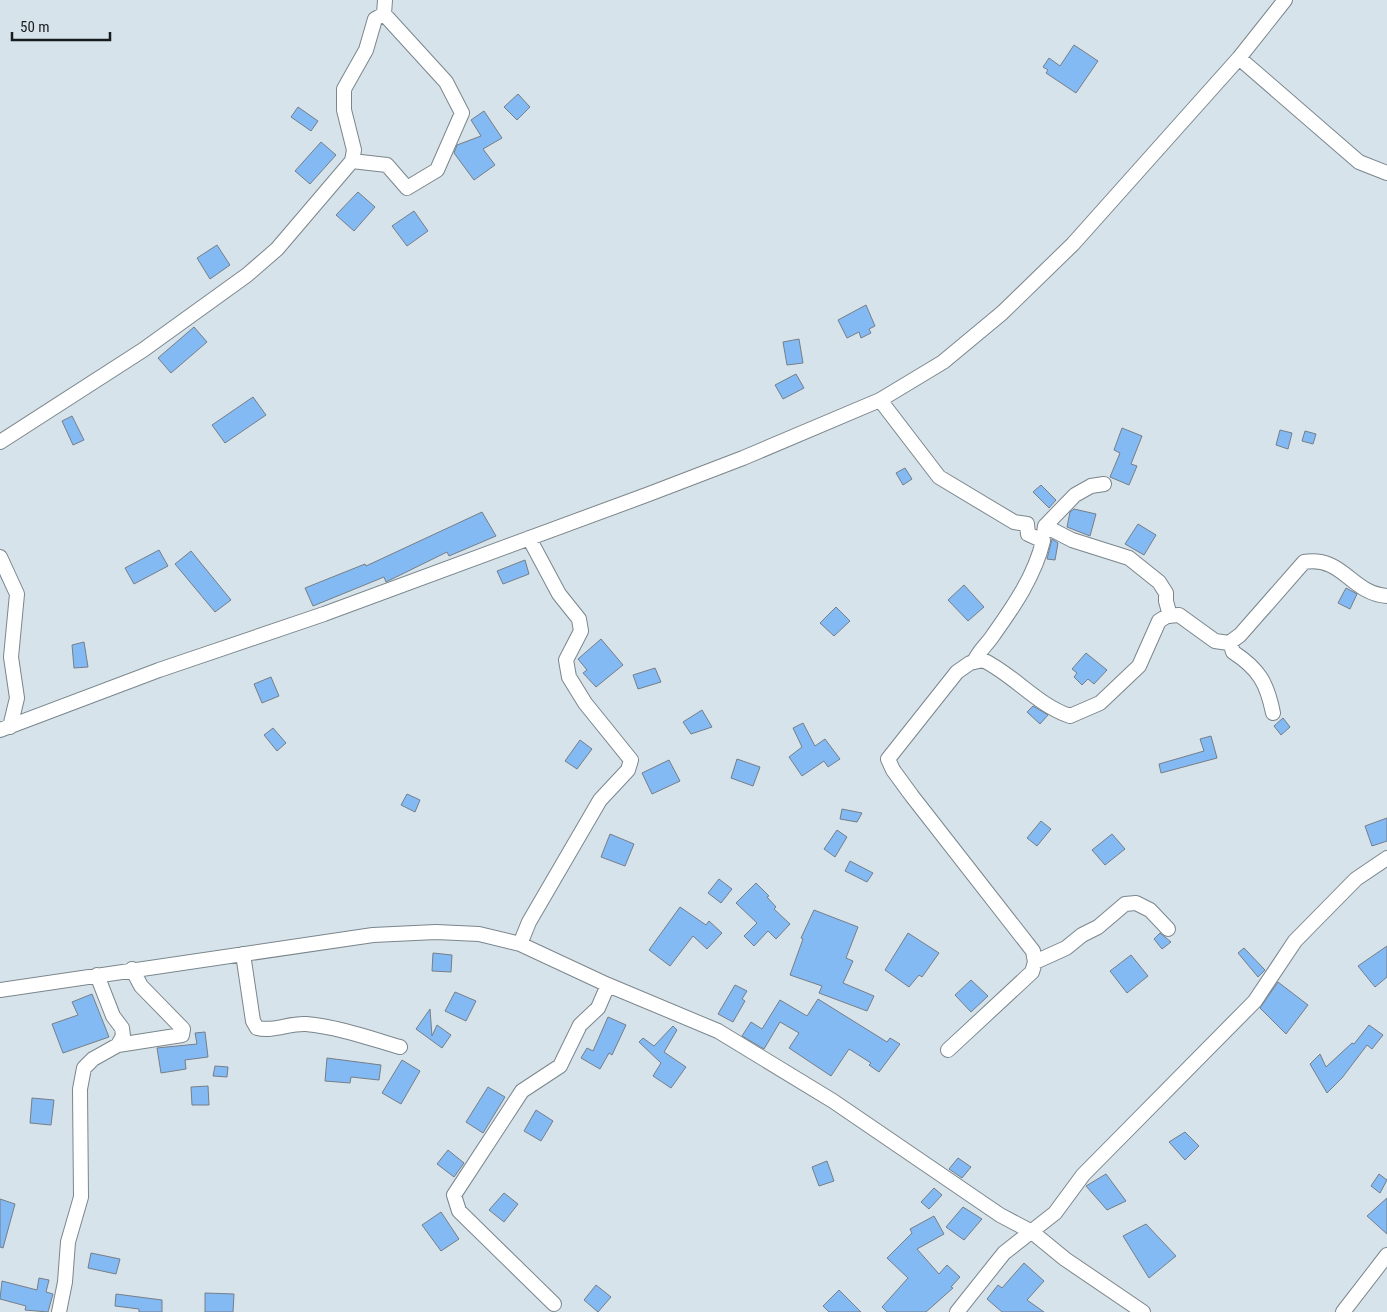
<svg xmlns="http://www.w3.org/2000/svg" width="1387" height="1312" viewBox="0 0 1387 1312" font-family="'Roboto Condensed',sans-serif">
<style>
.building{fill:#84baf3;stroke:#767e87}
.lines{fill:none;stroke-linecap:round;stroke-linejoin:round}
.street-casing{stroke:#7b868c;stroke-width:16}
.street{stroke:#fff;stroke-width:14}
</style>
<rect width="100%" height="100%" fill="#d6e3ea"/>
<path class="building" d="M1074,45L1098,61L1076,93L1046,73L1048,70L1043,67L1049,58L1060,66Z
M518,94L530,107L517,120L504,107Z
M298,107L318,121L311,131L291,117Z
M484,111L502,138L483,149L495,165L474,180L454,153L457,145L481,136L471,120Z
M321,142L336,155L310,184L295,171Z
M358,192L375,207L354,231L336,215Z
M414,211L428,231L407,246L392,226Z
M217,245L230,265L210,279L197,258Z
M866,305L875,326L869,329L871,333L861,338L859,332L847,338L838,320Z
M194,327L207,342L171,373L158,358Z
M799,339L803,363L787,365L783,342Z
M796,374L804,388L783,399L775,385Z
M253,397L266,415L225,443L212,425Z
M72,416L84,440L73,445L62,421Z
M1122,428L1142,436L1131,464L1137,466L1129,485L1110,477L1120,453L1114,450Z
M1280,430L1292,433L1288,449L1276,445Z
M1305,431L1316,434L1313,444L1302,441Z
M905,468L912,479L903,485L896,473Z
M1041,485L1056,500L1049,508L1033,492Z
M1074,509L1096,514L1090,536L1067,527L1070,512Z
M482,512L496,536L449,556L447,552L390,580L386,582L384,577L313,606L305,588L365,564L366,566Z
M1138,524L1156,535L1144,555L1125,544Z
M1052,539L1058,543L1055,560L1047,559Z
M159,550L168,566L134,584L125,568Z
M191,551L231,600L215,612L175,564Z
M525,560L529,574L503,584L497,571Z
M964,585L984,607L968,621L948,600Z
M1346,588L1357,594L1350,609L1338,603Z
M836,607L850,621L834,636L820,623Z
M601,639L623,665L596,687L583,673L587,670L578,659Z
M84,642L88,667L74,668L72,645Z
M1086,653L1107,670L1094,684L1088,679L1082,685L1074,677L1077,673L1072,669Z
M655,668L661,682L638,689L633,675Z
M271,677L279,696L262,703L254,684Z
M1033,706L1048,715L1040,724L1027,712Z
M702,710L712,727L691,734L683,722Z
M1283,718L1290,727L1281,735L1274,726Z
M803,723L815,746L825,739L840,759L828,767L824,761L802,776L789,757L802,747L793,728Z
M273,728L286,743L277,751L264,735Z
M1211,736L1217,758L1161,773L1159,764L1204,751L1200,739Z
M580,740L592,749L577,769L565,761Z
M737,759L760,767L753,786L731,778Z
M669,760L680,781L652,794L642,773Z
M407,794L420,800L415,812L401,805Z
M842,809L862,813L857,822L840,819Z
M1387,818V841L1372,846L1365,826Z
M1041,821L1051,829L1037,846L1027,838Z
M837,830L847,837L835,857L824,849Z
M610,834L634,844L625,866L601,857Z
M1112,834L1125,849L1105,865L1092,850Z
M850,861L873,873L867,882L845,871Z
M719,879L732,889L721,903L708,893Z
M756,883L769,896L767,897L776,907L774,909L790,924L776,939L768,931L754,946L744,936L757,923L736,903Z
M680,907L706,925L709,921L722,933L707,949L693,936L670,966L649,950Z
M814,910L858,927L846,958L853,961L843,983L874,996L867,1011L819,993L822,986L790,975L803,939L801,938Z
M908,933L939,953L922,977L919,975L909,987L885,970Z
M1160,933L1171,942L1162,949L1154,939Z
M1387,946V977L1375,987L1358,966Z
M1244,948L1265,970L1258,977L1238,953Z
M433,953L452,955L451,972L432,971Z
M1131,955L1148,976L1127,993L1110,971Z
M971,980L988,996L971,1012L955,995Z
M1278,982L1308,1005L1286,1034L1260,1008Z
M735,985L747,991L742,999L745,1001L733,1022L718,1014Z
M455,992L476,1001L466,1021L445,1011Z
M92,994L109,1037L63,1053L52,1024L78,1015L72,1002Z
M818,999L887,1042L890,1038L900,1044L879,1072L869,1065L871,1063L849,1049L831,1076L789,1048L799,1033L780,1022L764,1049L742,1036L751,1022L762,1029L780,1000L807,1016Z
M430,1009L432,1036L437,1025L451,1035L442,1048L416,1029Z
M608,1017L626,1025L612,1055L609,1053L600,1069L581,1058L587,1048L593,1051Z
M1369,1025L1383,1035L1372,1049L1367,1045L1342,1078L1327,1093L1310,1064L1320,1054L1326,1067L1352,1043L1354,1044Z
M673,1026L677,1030L664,1052L686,1067L671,1088L653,1076L661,1063L639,1042L643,1038L654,1046Z
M205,1032L208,1057L185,1060L186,1069L161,1073L157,1048L197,1044L195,1033Z
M327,1058L381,1065L379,1080L351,1077L350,1083L325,1081Z
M402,1060L420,1071L401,1104L382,1093Z
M215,1066L228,1067L227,1077L213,1076Z
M208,1086L209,1105H192L191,1087Z
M488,1087L505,1097L483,1133L466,1122Z
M32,1098L54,1100L51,1125L30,1123Z
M536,1110L553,1121L541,1141L524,1131Z
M1185,1132L1199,1146L1185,1160L1169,1142Z
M448,1150L464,1163L454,1177L437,1164Z
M958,1158L971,1167L962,1178L949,1169Z
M827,1161L834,1181L819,1186L812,1167Z
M1106,1174L1126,1201L1107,1210L1086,1186Z
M1379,1174L1387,1180L1380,1193L1371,1186Z
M934,1188L942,1195L929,1209L921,1202Z
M504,1193L518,1204L504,1222L489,1210Z
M1387,1198V1234L1367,1216Z
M0,1199L15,1204L3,1248L0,1247Z
M963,1207L982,1219L964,1240L946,1227Z
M441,1212L459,1239L441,1251L422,1225Z
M934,1216L944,1234L917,1249L939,1274L947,1265L960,1277L951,1287L953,1288L926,1312H887L882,1307L908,1278L887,1258L912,1233L910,1229Z
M1146,1224L1176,1256L1149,1278L1123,1236Z
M91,1253L120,1259L116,1274L88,1268Z
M1024,1263L1044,1281L1027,1300L1044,1312H1002L987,1299L998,1285L1002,1288Z
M39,1278L49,1280L46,1292L53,1294L48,1312L25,1310L26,1306L0,1299L2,1281L37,1290Z
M596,1285L611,1297L598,1312L584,1300Z
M839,1290L861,1312H829L823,1306Z
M205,1293L234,1294L233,1312H205Z
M116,1294L162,1300V1312H139V1309L115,1306Z"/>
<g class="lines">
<defs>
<path id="street" d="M1239,58L1359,162L1387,173
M352,161L354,150L344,110V89L366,50L375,19L384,14
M880,400L939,477L1014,522L1027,524L1028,534L1043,541C1035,575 1014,606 994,634C987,645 979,650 974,662
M0,442L143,350L247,275L277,249L352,161L387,165L407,188L437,170L462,113L446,82L384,14L385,0
M1045,526L1072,540L1129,558L1159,582L1166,593V601L1170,616
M1044,533L1045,526L1075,495L1091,486L1104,484
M0,557L17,594L11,657L17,698L10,727
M1230,642L1233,652C1259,669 1267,683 1273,713
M0,730L159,670L324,614L649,494L743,458L880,400L943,362L1002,313L1073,244L1239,58L1285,0
M520,944L529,922L600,800L628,770L631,760L585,703L569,677L566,660L581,631L579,619L559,594L529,538
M243,954L253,1021L257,1028C274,1032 289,1023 306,1024C338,1027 369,1038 400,1047
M1035,962L1066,948L1082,935L1098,927L1125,904L1136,903L1150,910L1168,929
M0,990L373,935L436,932L479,934L520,944L608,985L718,1031L833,1101L1000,1215L1032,1232L1065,1259L1143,1312
M118,1045L182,1035L183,1029L141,986L132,969
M948,1050L1032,972L1035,962L1033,951L912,796L893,770L888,759L957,672L970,663L983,660C1014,675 1037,705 1070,716L1100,703L1139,666L1159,621L1167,616L1179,615L1215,641L1229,643L1240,635L1304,562C1344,556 1350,593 1387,596
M554,1304L459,1211L454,1195L522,1091L560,1066L580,1025L598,1008L608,985
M59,1312L65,1282L68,1242L81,1197L80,1089L84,1068L93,1059L118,1045L123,1036L122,1028L113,1016L97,975
M957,1312L1004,1253L1055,1213L1083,1175L1255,1001L1295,941L1356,879L1387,858
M1343,1312L1387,1255"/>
</defs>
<use href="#street" class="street-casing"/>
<use href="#street" class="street"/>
</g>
<path d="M12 32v8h98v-8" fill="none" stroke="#171c1e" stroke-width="2.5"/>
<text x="20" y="32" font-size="15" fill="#171c1e" stroke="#d6e3ea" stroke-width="4" paint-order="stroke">50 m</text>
</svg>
